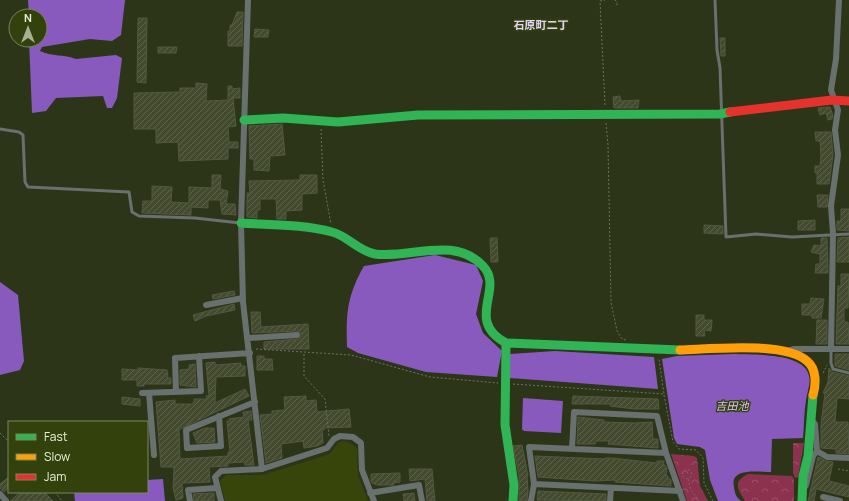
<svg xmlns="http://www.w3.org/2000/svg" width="849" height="501" viewBox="0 0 849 501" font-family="Manrope,'Noto Sans JP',sans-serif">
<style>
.built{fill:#37450b}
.forest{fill:url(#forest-crowns)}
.water{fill:#885abd}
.building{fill:url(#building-hatch);stroke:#525942}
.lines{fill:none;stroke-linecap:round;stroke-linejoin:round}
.path{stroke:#6c716b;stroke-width:1;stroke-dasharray:2 2;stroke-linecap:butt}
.lane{stroke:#687070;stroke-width:3}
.street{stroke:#687070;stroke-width:6}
.fast{stroke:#30b455;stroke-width:9}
.slow{stroke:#ff9f0a;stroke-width:9}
.jam{stroke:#e5322d;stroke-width:9}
.labels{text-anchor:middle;stroke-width:3;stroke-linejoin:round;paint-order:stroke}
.neighbourhood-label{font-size:11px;font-weight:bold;fill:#e3d2fc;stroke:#33410c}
.water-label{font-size:11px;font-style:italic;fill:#dbc5fd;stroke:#33410c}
</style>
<defs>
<pattern id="forest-crowns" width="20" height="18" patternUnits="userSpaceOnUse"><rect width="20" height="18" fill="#8d324e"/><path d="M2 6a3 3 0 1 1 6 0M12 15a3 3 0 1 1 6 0" fill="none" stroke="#9d5067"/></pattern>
<pattern id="building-hatch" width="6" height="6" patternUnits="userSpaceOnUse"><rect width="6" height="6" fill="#434a2e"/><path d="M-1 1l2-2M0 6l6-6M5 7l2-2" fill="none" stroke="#5e644b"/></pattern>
</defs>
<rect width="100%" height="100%" fill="#2d3518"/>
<path class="built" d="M342,441L350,443L357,448L358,475L368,501H225L220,481L226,475H263L330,454L338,443Z"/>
<path class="forest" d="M793,443H804L798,477L795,478L793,473Z
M671,454L694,456L697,458L700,486L708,501H687Z
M748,474L792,476L794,479V501H745C738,489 732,482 748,474Z"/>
<path class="water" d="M28,0H125L121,35L112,41L90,39L42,47L40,51C52,57 64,54 76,59L116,55L122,58L117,98L112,108H107L103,96L56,98L46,111L32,113L29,40H40V16H29Z
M435,255L476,265L483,281L476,314L483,333L502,351L497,377L426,372L358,353L347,347C346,313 347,296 364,266Z
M0,282L18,295L24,361L20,370L0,375Z
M555,351L654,357L658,389L510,378V354Z
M734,354C752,355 805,352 809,376C811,384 807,392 806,400C804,413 804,425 803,438L772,439L771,472C759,472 729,467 734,487C735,494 736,497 741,501H718L710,480L705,450L700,447L677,444L674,438L662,359L677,356Z
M523,398L563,401L561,433L524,431L522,429Z
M163,479L165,501H75L74,492H147V480Z"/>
<path class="building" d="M237,12H243L242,46H228V31H230V25H232Z
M138,18H147L146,83L137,82Z
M255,29L269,30L268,37H254Z
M720,38H725V56H721Z
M158,47H177L176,53H158Z
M196,83L207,84L206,101L228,100V86H232V89L240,88V98H233L236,126L228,127L229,142H238V148H228V159L179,161L178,142L156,143V129H134V93L180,92V88H196Z
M620,96L621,101L639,100L638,108H614L613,97Z
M830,107L833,116L832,119L828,120L826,113L820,115L818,108Z
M282,124L285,155L270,156L269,171L254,170V159H250L249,126Z
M815,132H831L833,155L829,184H817V173H815V166H820L821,155L820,141H816Z
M212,175H221L220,189L228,191L226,204H235L236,215L222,214L220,200H208V208L191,207V215L142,213L143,201H152V186L172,187L171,202L189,203V187L212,188Z
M300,175H317V193L302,194V210L286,211V219H277L276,199H260V210H257V218L247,217V193H250L249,181L300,180Z
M817,195H828L827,207H818Z
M841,209H849V231L837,230V221H841Z
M815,220V230H798V221Z
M704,225L723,226V234L704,233Z
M849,237V262H837L838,238Z
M490,238H497L498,262H491Z
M821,238H827L828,273H815L816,264H820V254L811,252L814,245L821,246Z
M841,274H849L848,308H844V322H848L849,344H836L838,286H841Z
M234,291L235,295L213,299L212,295Z
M811,298L824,299L821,318H812V315H802V304H810Z
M234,304L235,310L206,316L195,321L193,315Z
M251,312H260L261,327L308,324L309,349H264V342L298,339L301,337V333L297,331L252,333Z
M696,315H704V320H712L711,331L704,330L705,336H696Z
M817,320H827V344H816Z
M835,354H849V370L835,366Z
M257,356H264V359H272L273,370H257Z
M215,362V365L241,363V366H245V376L216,377L215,403L245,389L249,396L176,431L179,430L180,459L228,456V452H230L227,421H230L229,419L244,417L243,412L251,411L252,420H248L254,465H245L244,462L228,463V466L209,467L210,482L182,483L183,498L176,500L173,488L174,469L173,467H161L156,402L175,400V404H192L194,402V399H207L206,396H209L206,363Z
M195,364L196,387L180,385V370L189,369V365Z
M138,368L167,370L168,378H171V384H144V386H137V380H122V369L138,370Z
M829,368L832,372L849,376V399L837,398L835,422H848L849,454L836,453V449L821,448V424L825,393H823L828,382Z
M306,396V401L316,400L317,412L349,409L351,427L324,428V430H322L323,443L317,446L304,448L303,441L281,444L282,458L266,463L260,415L272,414V411L285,410L284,397Z
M573,396L658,399L659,409H635L610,406L611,404H572Z
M122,397L140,399V406L122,404Z
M578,417L604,420V422L634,423L652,422L653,439H658V448L608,444L609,441H596L595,444H577Z
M205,428H214L215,442L197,443L193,433Z
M522,445L528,476H527L528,491L527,501H519V476L513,446Z
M535,456L605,459V458H612L656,463L657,461H664L663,465H665L667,468L666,476H668V478L671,480V486L615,482V480L595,481L538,477Z
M818,457L826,461L833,462L829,481L849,486V497L816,489L814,501H808Z
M409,469H432L435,501H427L425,479L410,481Z
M400,473V482L393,483L394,485H377L372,483L371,481V474Z
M9,477V487L4,492L0,488V484Z
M538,491L606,494V501L537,500Z
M21,492H44L53,501H10Z
M214,493V501H194L193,494Z
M414,493L415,501H404L403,494Z"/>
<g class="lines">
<path class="path" d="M615,0L617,2V7
M605,105L600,1L605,0
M606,123L608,145L611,302L617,331L622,339L626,340
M321,129L323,180L331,224
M256,349L351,355L430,377L498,383
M304,354V376L325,399L329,436
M823,373L827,365
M513,384L664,394L659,359
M664,395L673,442L679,449L696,450L703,458L704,483L713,501
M0,433L9,442
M838,469L849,471
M682.5 474a4.5 4.5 0 1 1 9 0a4.5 4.5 0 1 1-9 0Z
M688,479L691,490L699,501
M55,492L62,501"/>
<path class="lane" d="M715,0L717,50L720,68L726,237L756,234L792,237L849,234
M0,129L19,132L23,135L25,182L28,187L129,192L132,212L139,216L195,218L240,223
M831,350V363L833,369L849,373"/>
<path class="street" d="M206,305L243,298
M248,338L297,335
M831,349L833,234L831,206L838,155L835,130L838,110L831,90L836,59L839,0
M787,351L794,349H849
M176,392L175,358L250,353
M142,393L201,391L199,356
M149,393L154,455
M219,416L221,446L187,448L186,430L255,402
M572,449L574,412L657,416L666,453
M817,451L827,457L849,458
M262,469L327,448L334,439L340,436L353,437L361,443L362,470L374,501
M534,484L680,491
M804,488L806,485L813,456L817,451L815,424L811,419
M370,493L419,485L422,501
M0,494L6,501
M823,497L840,501
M190,501L188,490L217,488
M221,501L215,477L221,471L262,469L243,302L241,223L248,0
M531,501L534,484L529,447L666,453L683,501
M610,501L611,488"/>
<path class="fast" d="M244,120L283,118L338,122L418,115L720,114L730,112
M241,223C271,225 303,224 332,232C348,236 358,251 375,254C410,259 454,235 483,266C505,289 464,320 506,343L680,350
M506,343L505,425L514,485L513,501
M802,501L803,476L808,456L813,395"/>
<path class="slow" d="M680,350C710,349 785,341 807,361C817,369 816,385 813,395"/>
<path class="jam" d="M730,112L832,100L849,101"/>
</g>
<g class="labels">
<g class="neighbourhood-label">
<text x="541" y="29">石原町二丁</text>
</g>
<g class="water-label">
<text x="732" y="410">吉田池</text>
</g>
</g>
<rect x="8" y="421" width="140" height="72" fill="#33410c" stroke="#7b875c"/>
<rect x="16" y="434" width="20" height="6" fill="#30b455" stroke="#7b875c"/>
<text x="44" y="441" font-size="12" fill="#e6f0d4">Fast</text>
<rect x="16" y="454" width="20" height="6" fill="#ff9f0a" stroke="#7b875c"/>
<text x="44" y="461" font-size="12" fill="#e6f0d4">Slow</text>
<rect x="16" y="474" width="20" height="6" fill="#e5322d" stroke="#7b875c"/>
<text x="44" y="481" font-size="12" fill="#e6f0d4">Jam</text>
<g transform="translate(28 28)"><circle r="19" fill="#33410c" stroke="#7b875c"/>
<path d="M0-3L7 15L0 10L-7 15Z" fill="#a5af92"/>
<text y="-6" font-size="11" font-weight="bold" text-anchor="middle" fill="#e6f0d4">N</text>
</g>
</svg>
